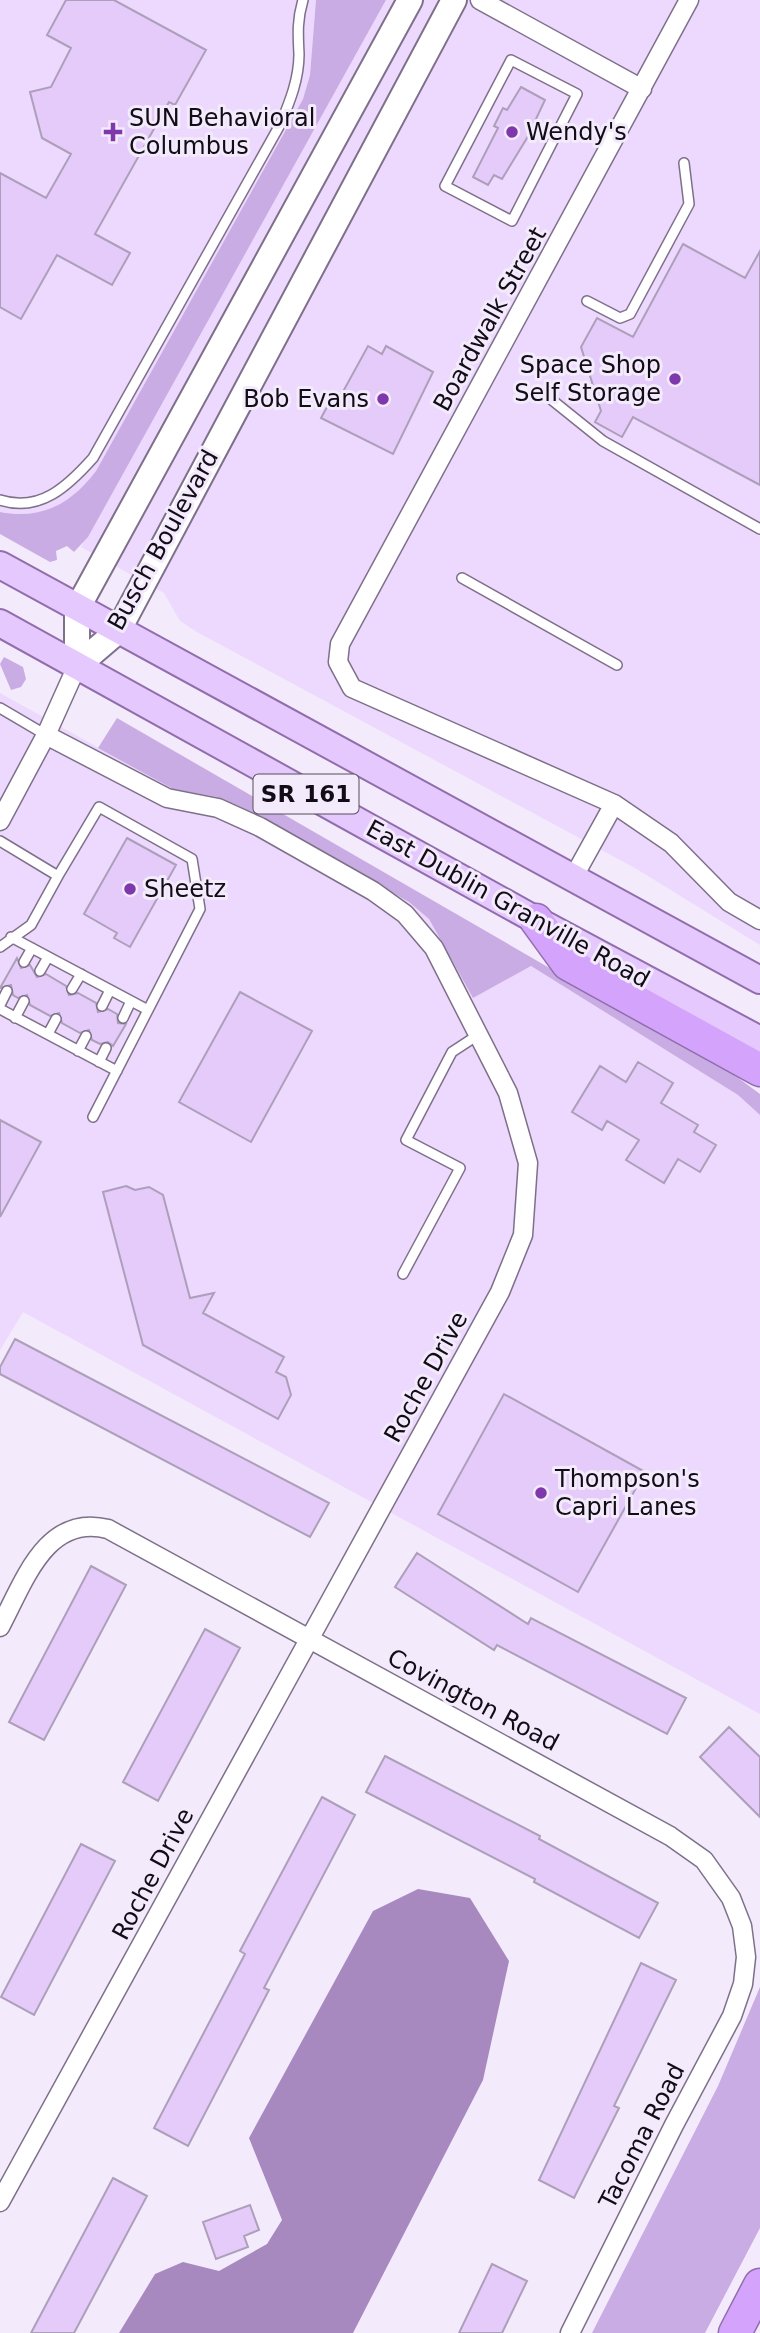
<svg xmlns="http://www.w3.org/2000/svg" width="760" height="2333" viewBox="0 0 760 2333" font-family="'DejaVu Sans',sans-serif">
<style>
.built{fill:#ecd9fd}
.green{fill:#caace4}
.water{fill:#a789c0}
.building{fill:#e4cbfa;stroke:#ad9fba;stroke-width:2}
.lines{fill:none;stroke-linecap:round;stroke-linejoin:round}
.lane-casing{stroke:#7e708a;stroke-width:12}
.street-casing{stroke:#7e708a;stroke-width:21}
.secondary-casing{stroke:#7e708a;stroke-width:28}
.primary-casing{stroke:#906eac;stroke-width:30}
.highway-casing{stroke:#906eac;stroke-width:35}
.lane{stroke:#fff;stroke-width:9}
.street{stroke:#fff;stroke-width:18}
.secondary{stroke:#fff;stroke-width:24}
.primary{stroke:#e5c8fd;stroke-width:26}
.highway{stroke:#d4a3fc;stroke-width:32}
.poi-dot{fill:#7e38ac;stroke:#f3eafb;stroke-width:2.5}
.labels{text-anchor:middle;stroke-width:6;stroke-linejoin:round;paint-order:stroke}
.shield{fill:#f3eafb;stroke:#564f5b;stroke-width:2}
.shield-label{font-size:23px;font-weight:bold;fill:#120c16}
.poi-label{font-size:24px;fill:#120c16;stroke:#f3eafb;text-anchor:start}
.street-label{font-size:24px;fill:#120c16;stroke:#f3eafb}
</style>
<rect width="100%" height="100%" fill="#f3eafb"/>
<path class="built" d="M0,0H316L310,75L303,99L96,471L82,490L64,504L41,514L19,516L0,512Z
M386,0H760V945L635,868L197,632L180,621L164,593L81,547Z
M0,693L173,789L217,797L238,806L409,902L429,919L473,997L531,966L738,1095L760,1115V1714L23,1312L0,1350Z"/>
<path class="green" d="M316,0H386L88,537L74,552L67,546L56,551L57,560L50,562L0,534V512C42,520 71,504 96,471L303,99L310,75Z
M4,657L23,667L26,679L21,687L11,690L0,664Z
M117,718L733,1074L760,1094V1115L738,1095L531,966L473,998L429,919L409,902L238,806L217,797L173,789L98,748Z
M760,1987V2228L705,2333H592L718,2086Z"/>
<path class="water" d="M418,1889L470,1898L509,1961L483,2080L353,2333H119L155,2274L183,2262L219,2271L267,2244L282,2220L249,2138L373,1911Z"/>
<path class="building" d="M66,0H114L206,50L175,105L169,102L95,234L130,253L112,285L57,255L21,319L0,307V173L46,198L71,154L42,138L30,92L51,87L71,48L47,35Z
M521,87L545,100L527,138L502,179L494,175L488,185L473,177L498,128L494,126L503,108L507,110Z
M683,244L745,278L760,251V485L633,417L622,437L595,422L601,411L581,347L597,318L633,337Z
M368,346L382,354L386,346L433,372L393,454L321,418L333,396L339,399Z
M127,838L176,865L130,947L114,938L117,933L84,914Z
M17,958L21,968L30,965L37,977L46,974L66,986L69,995L78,993L96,1003L98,1012L108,1009L117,1014L118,1023L126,1024L113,1046L108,1042L100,1044L92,1040L89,1030L80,1033L62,1023L59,1013L50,1016L30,1005L27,995L18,998L13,995L11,985L0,988Z
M240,992L312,1031L251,1142L179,1102Z
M638,1062L673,1083L661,1103L698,1125L694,1132L716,1145L700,1172L678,1159L664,1183L626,1160L639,1140L607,1121L602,1130L572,1112L600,1066L626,1082Z
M0,1120L41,1142L0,1217Z
M126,1186L135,1190L149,1187L163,1195L190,1298L214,1293L203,1313L284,1357L276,1372L286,1377L291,1395L278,1419L143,1345L103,1192Z
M15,1339L329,1503L310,1537L0,1374V1367Z
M504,1394L645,1472L578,1592L438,1514Z
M417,1553L528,1624L531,1618L686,1698L667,1734L497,1645L494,1650L395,1587Z
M91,1566L126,1585L44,1740L9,1722Z
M205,1629L240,1648L158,1801L123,1782Z
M729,1727L760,1757V1817L700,1757Z
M385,1756L540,1836L539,1839L658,1903L639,1938L534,1882L535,1879L366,1792Z
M322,1797L355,1815L264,1988L269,1990L188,2146L154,2128L245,1954L240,1951Z
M81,1844L115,1861L34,2015L1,1997Z
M641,1963L676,1980L614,2106L619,2108L574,2198L539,2180Z
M113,2178L147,2196L74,2333H31Z
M250,2205L259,2230L244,2236L248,2247L216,2259L203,2222Z
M492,2264L527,2281L502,2333H459Z"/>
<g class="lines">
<defs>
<path id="lane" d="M511,60L577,94L512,221L445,186Z
M587,301L620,318L630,314L689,204L684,163
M552,400L603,441L760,529
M0,500C40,513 68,486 93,458L281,123C290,101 299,79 299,54C298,34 297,20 303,0
M462,578L617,665
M0,708L46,735
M0,841L58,876L99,807L192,859L200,909L93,1117
M11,937L148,1010
M0,947L31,925L58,876
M24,962L32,948
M40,971L48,957
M72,989L81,974
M0,1005L7,991
M102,1006L110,990
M0,1009L117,1071
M15,1018L24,1001
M123,1018L131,1001
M48,1034L56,1019
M78,1051L86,1036
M99,1062L106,1048
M403,1274L460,1168L406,1140L452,1052L478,1035"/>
<path id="street" d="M480,0L642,89
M689,0L340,644L338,662L352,688L614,804L671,843L729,902L760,920
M0,821L46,735L77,666
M573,878L614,804
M0,1627C24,1582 46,1513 108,1529L670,1836L704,1860L731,1898L742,1926L746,1957L743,1984L732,2016L674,2125L570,2333
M0,2202L500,1292L523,1235L528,1163L508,1093L434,948L405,914L373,891L260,827L218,808L167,798L46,735"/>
<path id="secondary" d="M77,666L118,631L454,0
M77,666V609L410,0"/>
<path id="primary" d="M0,565L760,980
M0,623L536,920L760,1040"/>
<path id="highway" d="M536,920L568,964L760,1070
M735,2333L760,2285"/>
</defs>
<use href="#lane" class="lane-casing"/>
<use href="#street" class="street-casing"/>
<use href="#secondary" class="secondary-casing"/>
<use href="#primary" class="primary-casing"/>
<use href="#highway" class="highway-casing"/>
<use href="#lane" class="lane"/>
<use href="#street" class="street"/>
<use href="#secondary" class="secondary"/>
<use href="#primary" class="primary"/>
<use href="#highway" class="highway"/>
</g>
<g class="poi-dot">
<path d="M109.5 121.5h7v7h7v7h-7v7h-7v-7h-7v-7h7z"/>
<circle cx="512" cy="132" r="7"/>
<circle cx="675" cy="379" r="7"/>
<circle cx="383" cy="399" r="7"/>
<circle cx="130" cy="889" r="7"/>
<circle cx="541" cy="1493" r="7"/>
</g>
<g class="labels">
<rect class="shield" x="253.5" y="774.5" width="105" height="39" rx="5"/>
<g class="shield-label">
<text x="306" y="802">SR 161</text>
</g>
<g class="poi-label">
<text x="129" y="126">SUN Behavioral<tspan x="129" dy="28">Columbus</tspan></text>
<text x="526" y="140">Wendy's</text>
<text x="661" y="373" text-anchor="end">Space Shop<tspan x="661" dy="28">Self Storage</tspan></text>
<text x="369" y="407" text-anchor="end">Bob Evans</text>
<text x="144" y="897">Sheetz</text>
<text x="555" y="1487">Thompson's<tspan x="555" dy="28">Capri Lanes</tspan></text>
</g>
<g class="street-label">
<text transform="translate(490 319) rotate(-61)" y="8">Boardwalk Street</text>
<text transform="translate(163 540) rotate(-61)" y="8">Busch Boulevard</text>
<text transform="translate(508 904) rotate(29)" y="8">East Dublin Granville Road</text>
<text transform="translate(426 1377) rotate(-61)" y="8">Roche Drive</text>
<text transform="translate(473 1700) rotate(28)" y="8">Covington Road</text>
<text transform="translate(153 1874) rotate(-62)" y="8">Roche Drive</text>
<text transform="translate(642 2136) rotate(-63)" y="8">Tacoma Road</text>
</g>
</g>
</svg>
